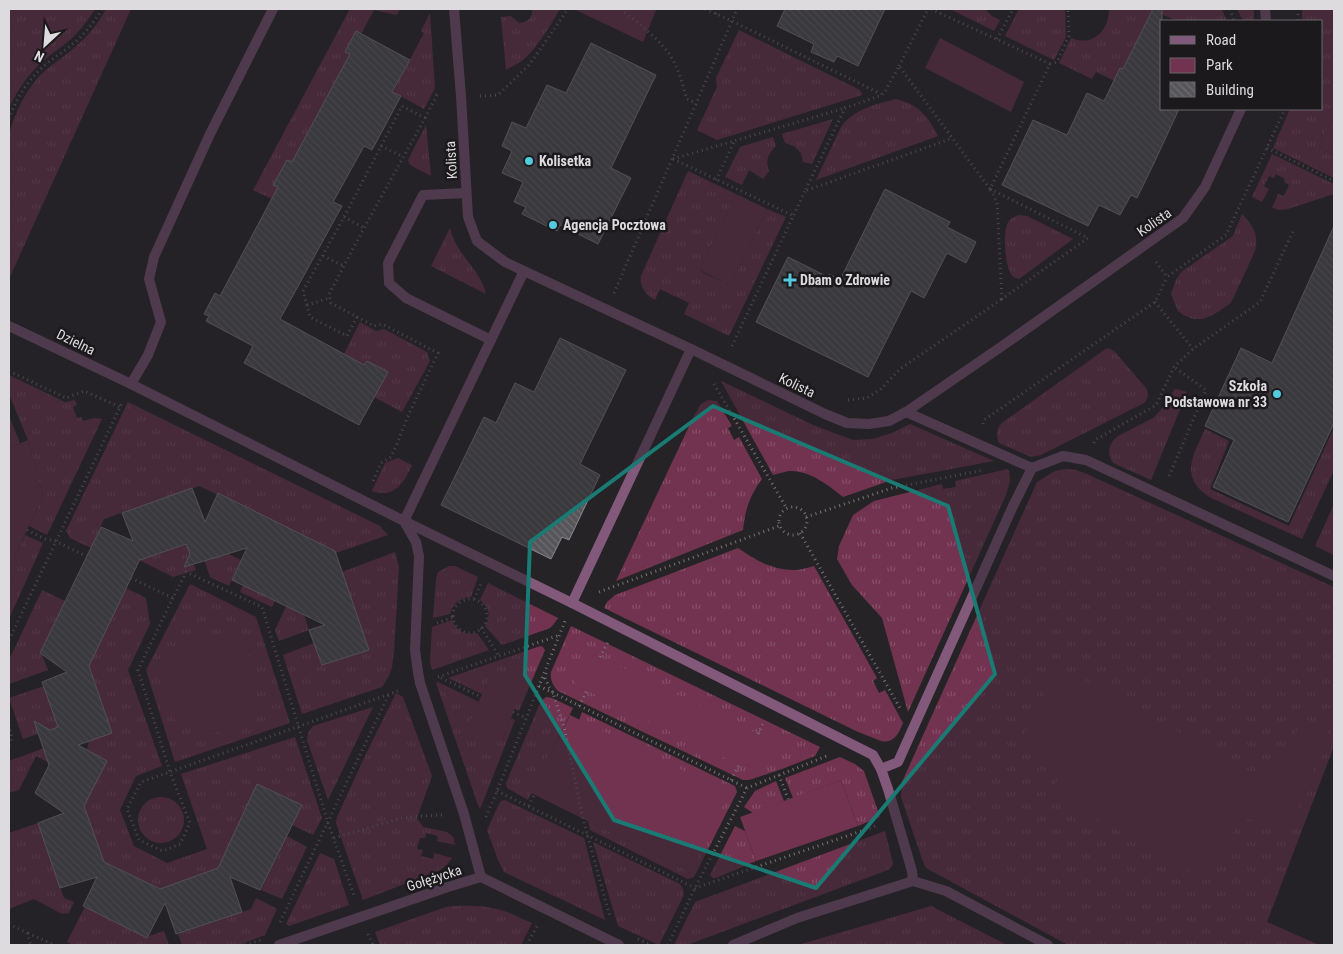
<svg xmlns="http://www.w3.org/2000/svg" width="1343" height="954" viewBox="0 0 1343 954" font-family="'Roboto Condensed',sans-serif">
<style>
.grass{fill:url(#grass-tufts)}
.park{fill:#723350}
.building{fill:url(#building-back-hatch);stroke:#89888d}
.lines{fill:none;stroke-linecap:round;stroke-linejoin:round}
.path{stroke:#767477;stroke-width:3;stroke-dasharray:1 4;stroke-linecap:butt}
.service{stroke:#82587b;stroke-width:10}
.minor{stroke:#82587b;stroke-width:10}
.marked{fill:none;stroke:#197b74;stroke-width:4;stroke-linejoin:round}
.poi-dot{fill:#54cade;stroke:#1c191d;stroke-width:2}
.labels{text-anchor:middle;stroke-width:5;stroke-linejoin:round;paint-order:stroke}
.street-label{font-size:14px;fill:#dddbde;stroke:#1c191d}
.poi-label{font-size:14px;font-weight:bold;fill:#dddbde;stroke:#1c191d;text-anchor:start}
</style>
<defs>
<pattern id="grass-tufts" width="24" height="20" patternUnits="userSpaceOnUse" patternTransform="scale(1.25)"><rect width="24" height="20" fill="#723350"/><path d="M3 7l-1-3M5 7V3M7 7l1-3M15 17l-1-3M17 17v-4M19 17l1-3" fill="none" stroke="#865069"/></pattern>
<pattern id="building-back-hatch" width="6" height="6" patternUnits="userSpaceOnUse" patternTransform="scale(1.25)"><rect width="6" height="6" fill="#56555a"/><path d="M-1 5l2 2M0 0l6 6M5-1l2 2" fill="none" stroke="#6e6d71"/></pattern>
</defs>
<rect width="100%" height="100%" fill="#252326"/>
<path class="grass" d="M9,9H95C88,20 81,30 71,39C62,47 52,53 43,61C28,74 17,91 9,108Z
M106,9H131L9,279V136C13,117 23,96 36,80C47,67 62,59 74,48C87,37 98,24 106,9Z
M350,9H400L397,15L374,10L361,34L356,31L345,52L350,54L292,162L287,160L274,184L278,187L272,199L253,190Z
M532,9H560C552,23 535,51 523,60C518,64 511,67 506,70L501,17L511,16L519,23C528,22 533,18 532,9Z
M950,9H985L992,16L1000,20L994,31Z
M1019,9H1065L1066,37L1054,60L1005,36Z
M1109,9H1222L1227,21H1177L1152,10L1117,82L1096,72L1092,79L1059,63L1071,38C1093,47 1109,31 1109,9Z
M1237,9H1254V21H1243Z
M1302,9H1334V115L1319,147L1334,155V178L1273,148L1290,109H1322V21H1302Z
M430,13L435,88L424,109L393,92L424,33L421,31Z
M739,30L860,90L862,95L717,140L697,130L717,87L716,78Z
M896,99C919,105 927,115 938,136L816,180L841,127C854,109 876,104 896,99Z
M833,119L812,164L803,162L801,153L794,146L785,143L782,134Z
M426,125L431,176L410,165L408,160Z
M773,137L776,146C768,154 765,161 769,171L763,179L749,170L742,185L725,177L740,147Z
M1272,154L1334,184V194L1288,209L1279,210L1272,208L1278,194L1284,196L1289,185L1284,182L1285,179L1276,174L1274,178L1269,176L1264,186L1269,189L1262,202L1252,197Z
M688,171L736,194L701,267L702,272L727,284L732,282L767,209L786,217L729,336L684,314L689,303L660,289L655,300C646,295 639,286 641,276Z
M1242,214C1253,225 1259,235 1255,251L1231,303L1213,315L1203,319H1193L1183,315L1178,311L1171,294L1176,280L1181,272L1233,236Z
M1019,215L1027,216L1073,239L1019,279C1015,278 1012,277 1010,272C1005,262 1002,230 1009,221C1011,218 1015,216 1019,215Z
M450,228C456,255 480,268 486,294L431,266Z
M360,322L376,331L384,329L427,352L430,361L402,412L374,397L387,372L367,361L364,365L344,354Z
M1107,348L1110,349L1115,352L1146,388C1149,394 1149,397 1144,403L1041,455L1031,457L999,443C996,435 996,429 1002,423Z
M9,375L65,402L75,400L77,405L73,407L77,418L81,417L83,421L94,418L102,419L47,535L29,526L43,496L28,440L9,394Z
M721,381L813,425L853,440L873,439L892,433L910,424L994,461L892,480L843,497C828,485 810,470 789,471C783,472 778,474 773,475Z
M1175,389L1180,390L1187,392L1151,480L1113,463C1106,453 1109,443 1118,436L1153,418L1159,412Z
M708,400L717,401L732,426L728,428L734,440L739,437L762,479C750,495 745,510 743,530L616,581L693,418L701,404Z
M128,402L380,526L388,535L336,553L335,551L219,493L218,495L199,486L104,519L91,548L70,538L66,531Z
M9,416L20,443L9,448Z
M1334,428V470L1302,539L1209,497C1179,476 1193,456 1205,429L1229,441L1210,489L1289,526Z
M398,458L412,465C404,483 394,499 372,491L385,463Z
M1008,469C1012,479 1009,485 1006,495L908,712L882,618L852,585L837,559L839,546L853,515L874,501L942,484L943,489L956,487L955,481Z
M1065,469L1076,470L1087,474L1334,587V746L1267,922L1319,945H1068L926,868L922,859L901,797L902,782L1037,482L1055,471Z
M1334,504V555L1315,546Z
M25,535L43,543L9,619V568Z
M197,540H198L241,560L229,586L210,577Z
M186,544L196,570L173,577L139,560Z
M738,548C755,560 772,570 794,570C800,570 807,568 814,566L877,678L873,681L879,693L885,690L903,723C899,733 894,744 881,741L856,731L604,608L607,602L615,595Z
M395,552L399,567L394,651L392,667L389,676L382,687L302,714L283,655L314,643L322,665L369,650L342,572Z
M449,566H455L478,577L471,597C460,598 453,603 450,614L433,618L436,579L438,572Z
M284,581L272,607L240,592L243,585Z
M488,583L558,618L553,625L550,628L502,645L485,626C491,615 490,608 480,600Z
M190,584L256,617L290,723L175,762L146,670Z
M295,587L309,630L279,641L275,630Z
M126,588L146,598L150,624L128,670L162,766L136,776L120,810L134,846L167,863L207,849L181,774L295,737L322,818L313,835L292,825L302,805L257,784L218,869L160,889L104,862L84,806L107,761L87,750L89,741L112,733L89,666Z
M42,590L65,601L40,653L42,655L48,670L9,684V660Z
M452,620C457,631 465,636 477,633L489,650L432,670L430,662L432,627Z
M571,626L820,747L815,756L782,769L749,780H743L558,691C553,686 550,680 551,672Z
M540,646L543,647L545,650L519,711L514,709L525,682L493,669L482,694L448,678Z
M438,682L479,702L469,725L502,741L511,718L515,720L481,807L479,808L436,683Z
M44,686L58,727L23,739L9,698Z
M396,693L403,697L432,776L417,818L423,827L447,832L453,837L455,845L437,841L438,836L426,833L425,838H420L417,849L423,850L421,856L433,859L434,853L452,858L446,866L438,871L363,900L336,823L337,817L364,758Z
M546,697L552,698L573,708L528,800L507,788L506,783L541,701Z
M373,707L328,800L307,740L308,733L313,726Z
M582,712L735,786L737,792L694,877L688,879L590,830L588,821L691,872L579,720Z
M60,742L50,763L36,756L19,790L9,793V761Z
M840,757L855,764L864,771L880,817L858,826L841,780L793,798L785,778Z
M776,781L784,801L753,813L744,807L755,791Z
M138 820a23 23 0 1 1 46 0a23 23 0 1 1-46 0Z
M505,800L584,838L605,920L504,872L498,860L487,830L499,804L501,801Z
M38,823L64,898L74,902L69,913L62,914L34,899L9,909V833Z
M735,826L745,831L756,861L716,878H713L710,875L712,871Z
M885,831L893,863L892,866L888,870L687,945H674L695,902Z
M287,836L307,847L282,899L261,890Z
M593,842L680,884C684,889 685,892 682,899L659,945L618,926Z
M320,853L334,859L349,905L289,926L286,924Z
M256,898L277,909L265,935L239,945H182L178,934L251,909Z
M454,906C473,905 491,906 510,913C517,916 524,920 532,923L521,945H380L375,932L446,907Z
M931,906L1007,945H798Z
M85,907L147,938L149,936L164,931L169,945H74L67,942Z"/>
<path class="park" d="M576,9H653L656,10L643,42L576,10Z
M940,38L1024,82L1011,112L925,68Z
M1334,115V155L1319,147Z
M736,194L767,209L732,282L727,284L702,271L701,267Z
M28,440L43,496L9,568V448Z
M160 684a49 49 0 1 1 98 0a49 49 0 1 1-98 0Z
M588,653L605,659L778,744L772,757L743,767L580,687C578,685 575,684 574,681C572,678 573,676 573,673C575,663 579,657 588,653Z
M1058,666L1263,779L1275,773L1304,718L1329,730L1288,834L1242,816L1207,880L1051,793L1064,765L1020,743Z
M493,668L525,682L502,741C484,745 477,740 469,725Z
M570,715L729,793L691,872L531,793Z
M841,780L858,826L756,861L740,817Z"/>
<path class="building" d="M785,9H885L858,66L837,56L834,62L811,52L814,44L777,26Z
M1153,9H1162V109H1179L1155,161L1137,198L1131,195L1120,215L1099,205L1088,226L1002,185L1033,120L1067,135L1087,93L1104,101L1120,68L1123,69Z
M356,31L410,60L392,92L401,96L372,150L364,146L333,202L342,206L280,319L364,365L367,361L388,372L359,425L244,363L253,346L206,321L209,316L204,314L215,293L220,296L278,187L273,185L287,160L292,162L350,54L345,52Z
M591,43L656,75L611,168L631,178L598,244L560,225L557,231L522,214L526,207L514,202L523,182L502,173L512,151L502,146L512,122L526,128L547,85L566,93Z
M885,189L950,222L947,227L976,242L966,263L947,253L924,298L911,291L868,377L756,322L788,257L828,277L829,274L840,280Z
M1334,226V423L1288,522L1213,487L1234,440L1205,426L1241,348L1272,363Z
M560,338L626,370L580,464L600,475L569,540L562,537L551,559L441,505L484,417L496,423L515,383L534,392Z
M192,488L205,522L218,493L335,551L369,650L322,665L309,630L325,625L232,580L247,548L184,567L190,554L186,544L140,560V559L89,666L112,733L78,745L107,761L84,806L104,862L160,889L218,868L257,784L302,805L260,890L230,877L242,912L176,934L165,903L147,938L83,906L97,877L60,888L38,823L64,813L35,793L49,765L34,721L50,730L58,727L42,682L67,672L40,653L101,527L133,541L122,513Z"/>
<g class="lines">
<path class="path" d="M621,9C640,25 662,40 674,62C680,73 683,87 687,99L696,103
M705,9L732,21L881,94
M931,9L1050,64L990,189L899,66L886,90L882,95L845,108L805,191L953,138
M1230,9L1234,21
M1298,9V21
M716,14L719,9
M997,39L1013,9
M1050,64L1057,62L1069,36L1068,9
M899,66L928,9
M480,96L498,95L530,64L568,9
M425,118L437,95H441
M9,119C16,98 28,80 45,65C54,57 64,52 73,44C85,34 94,22 102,9
M381,146L403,157
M1267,148L1334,181
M673,159L845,108
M673,159L794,216
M716,180L734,142
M990,189L1088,238L1002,299L997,202Z
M344,217L364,228
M323,256L344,266
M1156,262L1167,277L1226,235L1285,109
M614,293L737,9
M1155,302L1193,349
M307,305L330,298
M357,317L347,336L310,317L303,291L344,217L402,106L425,118L364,228L329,294L331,303L374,326L382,324L438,353L407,418L397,444L391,457L381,463L372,483
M732,346L805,191
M9,371L66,398L84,391L120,407
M714,384L787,509
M848,400L867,398L880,390L900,369L1002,299
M983,424L984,420L1155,302L1167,277
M1094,443L1095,440L1156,405L1174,367L1193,349L1260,302L1294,229
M1169,476L1206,390L1174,367
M779 521a14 14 0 1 1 28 0a14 14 0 1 1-28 0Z
M806,517L892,488L984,470
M27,530L45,539L55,541L86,556
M800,533L900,708
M131,578L173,598L186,572L262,607L328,823L355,898
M599,592L779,526
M173,598L138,670L170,772L190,823L180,844L163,851L139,840L127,809L141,782L170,772L401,690
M474,599L482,582
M453 616a17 17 0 1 1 34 0a17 17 0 1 1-34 0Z
M437,623L453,617
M481,628L499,656
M9,640L123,401
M600,657L608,642
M546,673L545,678L549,687L553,693L564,727L583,819L610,917
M438,677L560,635
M441,678L481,697
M539,686L747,788
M579,706L587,690
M513,712L526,718
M9,725L12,738L9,745
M758,734L764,721
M779,775L788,799
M731,780L739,765
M497,791L695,888L879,825
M529,806L534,795
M486,817L497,791L565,621
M334,838L405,817L442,815
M280,922L389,694
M9,924L27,933L31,945
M28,933L54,945
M368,934L373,945
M638,939L651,945
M245,945L261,940
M527,945L537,926
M668,945L695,888L747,788L829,755"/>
<path class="service" d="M466,193L423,195L388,263L389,283L406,298L491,340
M131,384L148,355L161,322L149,279L154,257L210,134L273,9
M906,412L1032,468
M572,603L691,349
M881,769L898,762L1013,506L1032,468L1063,456L1086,460L1334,576"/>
<path class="minor" d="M454,9L461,96L468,217L477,241L505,262L691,349L825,414L847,423L869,424L889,421L906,412L1008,342L1183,218L1205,187L1241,109
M1265,9L1266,21
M524,271L404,521L572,603L873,755L881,769L888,789L912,871L913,881
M9,326L131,384L404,521L416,542L419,556L415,650L418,672L420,683L464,814L481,877
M279,945L448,887L481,877L619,945
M733,945L797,918L913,881L946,891L1048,945"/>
</g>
<path d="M0 0H1343V954H0ZM713,406L948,506L995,674L816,888L614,820L525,675L530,542Z" fill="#252326" fill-opacity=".55" fill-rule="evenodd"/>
<path class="marked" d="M713,406L948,506L995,674L816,888L614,820L525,675L530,542Z"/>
<g class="poi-dot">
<circle cx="529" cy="161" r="5"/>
<circle cx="553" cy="225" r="5"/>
<path d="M787.5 272.5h5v5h5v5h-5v5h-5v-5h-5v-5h5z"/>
<circle cx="1277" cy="394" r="5"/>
</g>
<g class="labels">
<g class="street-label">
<text transform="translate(451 160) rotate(-93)" y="5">Kolista</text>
<text transform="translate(1154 222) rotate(-35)" y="5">Kolista</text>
<text transform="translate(76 342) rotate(26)" y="5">Dzielna</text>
<text transform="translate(797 385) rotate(26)" y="5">Kolista</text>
<text transform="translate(434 878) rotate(-18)" y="5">Gołężycka</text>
</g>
<g class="poi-label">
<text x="539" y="166">Kolisetka</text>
<text x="563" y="230">Agencja Pocztowa</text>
<text x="800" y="285">Dbam o Zdrowie</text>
<text x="1267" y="391" text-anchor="end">Szkoła<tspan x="1267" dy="16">Podstawowa nr 33</tspan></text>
</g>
</g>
<rect width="1343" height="954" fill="none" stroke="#dddbde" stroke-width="20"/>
<rect x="1160" y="20" width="162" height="90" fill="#1c191d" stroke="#69676a"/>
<rect x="1170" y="36" width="25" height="8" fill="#82587b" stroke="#69676a"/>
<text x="1206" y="45" font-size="15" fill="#dddbde">Road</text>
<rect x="1170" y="58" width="25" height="15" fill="#723350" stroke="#69676a"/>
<text x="1206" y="70" font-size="15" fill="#dddbde">Park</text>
<rect x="1170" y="82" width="25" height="15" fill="url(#building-back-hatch)" stroke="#69676a"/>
<text x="1206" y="95" font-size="15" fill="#dddbde">Building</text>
<g transform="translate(45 45) rotate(206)" stroke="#1c191d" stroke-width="4" paint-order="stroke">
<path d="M0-4L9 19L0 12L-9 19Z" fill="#dddbde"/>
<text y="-8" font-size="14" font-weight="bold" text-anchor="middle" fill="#dddbde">N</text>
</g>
</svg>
